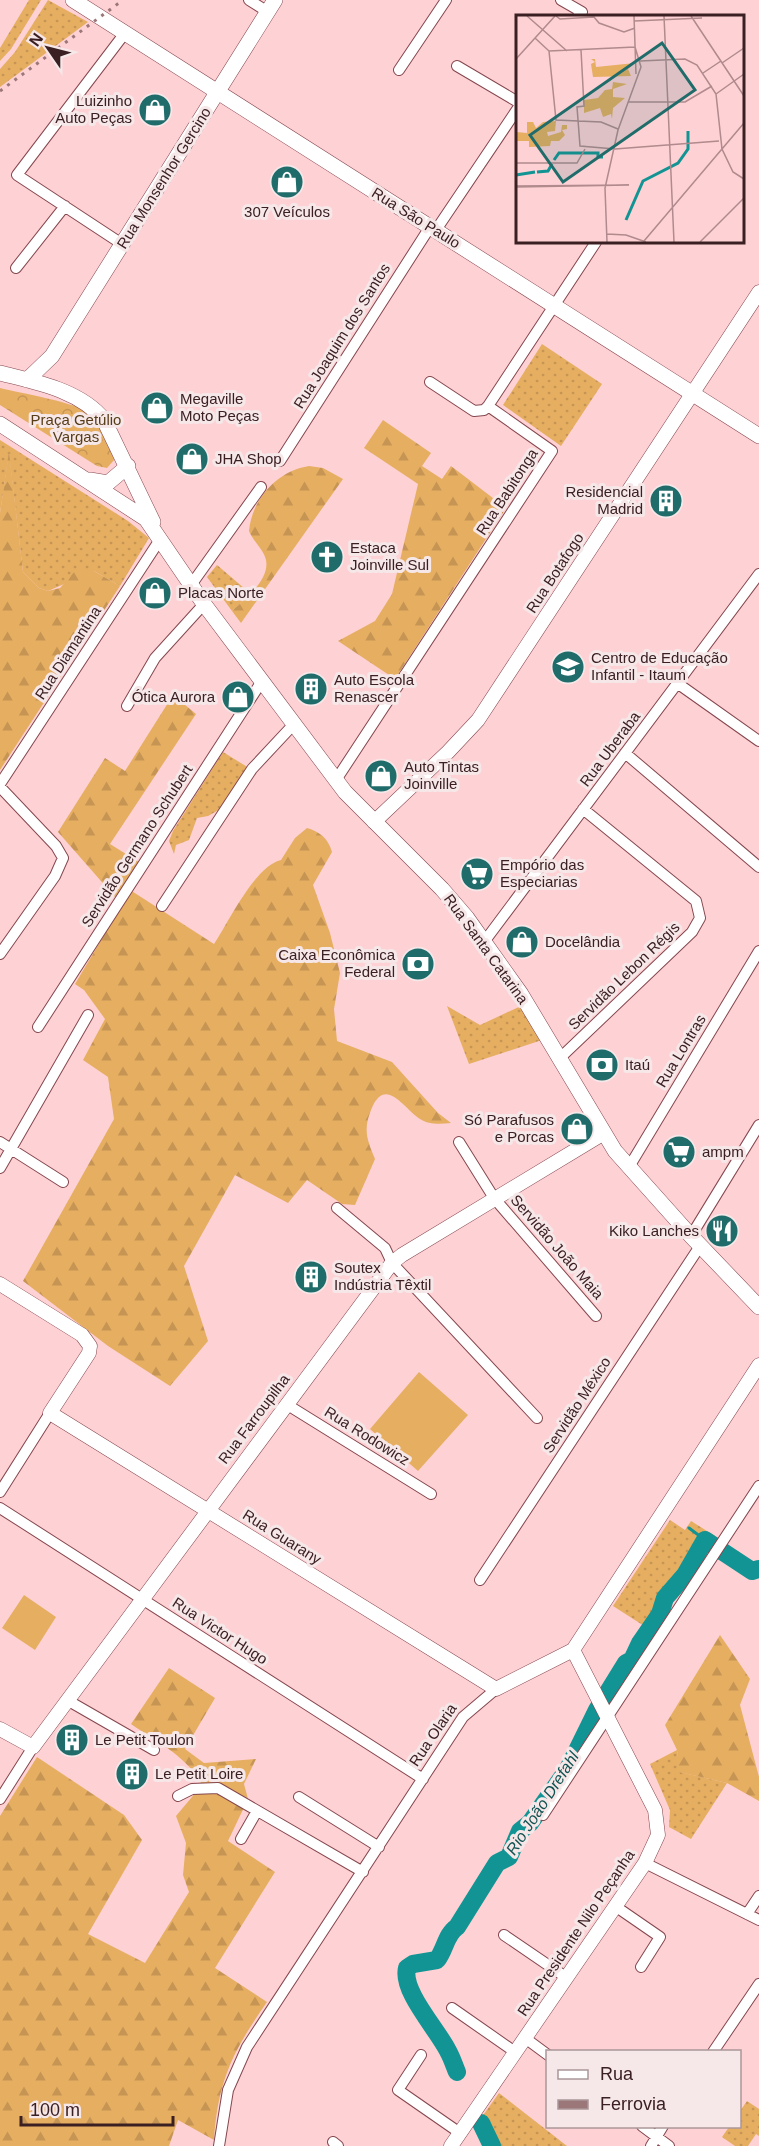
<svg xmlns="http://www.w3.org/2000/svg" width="759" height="2146" viewBox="0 0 759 2146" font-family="Helvetica,sans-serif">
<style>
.grass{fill:url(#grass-dots)}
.forest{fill:url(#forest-firs)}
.park{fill:url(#park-crowns)}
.pitch{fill:#e6ae61}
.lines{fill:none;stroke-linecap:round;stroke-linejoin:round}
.stream{stroke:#119493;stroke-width:3}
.river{stroke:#119493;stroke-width:18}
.street-casing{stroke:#85474e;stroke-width:12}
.secondary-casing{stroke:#85474e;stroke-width:15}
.primary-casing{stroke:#85474e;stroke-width:16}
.street{stroke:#fff;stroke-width:10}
.secondary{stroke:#fff;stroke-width:14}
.primary{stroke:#fff;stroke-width:15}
.rail{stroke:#9b777a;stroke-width:3;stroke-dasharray:3 6;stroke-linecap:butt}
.labels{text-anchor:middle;stroke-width:6;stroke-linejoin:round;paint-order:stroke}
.poi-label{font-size:15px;fill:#3b2023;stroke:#f6e7e8;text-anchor:start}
.street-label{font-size:15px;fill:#3b2023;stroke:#f6e7e8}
.park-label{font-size:15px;fill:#563d18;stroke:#f6e7e8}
.water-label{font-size:16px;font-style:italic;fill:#105251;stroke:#f6e7e8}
.inset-river{fill:none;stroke:#119493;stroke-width:3}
.inset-road{fill:none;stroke:#b08a8d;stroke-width:1.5}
.view{fill:#206c6b;fill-opacity:0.15;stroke:#206c6b;stroke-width:3}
.inset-edge{fill:none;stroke:#3b2023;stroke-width:3}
</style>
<defs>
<pattern id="grass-dots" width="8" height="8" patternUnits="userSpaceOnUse" patternTransform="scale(1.5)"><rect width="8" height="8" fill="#e6ae61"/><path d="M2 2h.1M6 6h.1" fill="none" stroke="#c69554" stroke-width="1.8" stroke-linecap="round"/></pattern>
<pattern id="forest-firs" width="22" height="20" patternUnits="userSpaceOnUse" patternTransform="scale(1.5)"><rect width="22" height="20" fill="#e6ae61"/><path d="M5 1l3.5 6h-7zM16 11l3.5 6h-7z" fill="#c69554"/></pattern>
<pattern id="park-crowns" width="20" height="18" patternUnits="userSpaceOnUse" patternTransform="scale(1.5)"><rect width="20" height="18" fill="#e6ae61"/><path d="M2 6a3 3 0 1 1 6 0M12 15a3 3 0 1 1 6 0" fill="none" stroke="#c69554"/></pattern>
</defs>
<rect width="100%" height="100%" fill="#fed1d4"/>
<path class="grass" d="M29,0H41L11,49L0,61V48Z
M48,0L88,22L0,87V69L15,52Z
M542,344L602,384L561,446L503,405Z
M0,440L128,521L149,538L120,586L94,571L48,591L39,588L23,572L9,454L0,513Z
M217,565L251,594L232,611L207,577Z
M223,752L249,768L224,807L208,816L197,818L189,840L176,845L174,854L169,841L173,831Z
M447,1006L480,1025L521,1006L542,1040L469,1064Z
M670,1520L685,1530L691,1521L715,1536L652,1631L613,1606Z
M677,1750L680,1772L727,1783L691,1839L669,1827L670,1810L650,1764Z
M499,2093L567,2146H486L476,2125Z
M747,2101L759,2109V2136L756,2134L748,2146H735L722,2137L729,2127L740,2126V2111Z"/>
<path class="forest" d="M383,420L431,453L422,466L442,479L451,466L506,508L395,679L338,641L375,621L392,594L418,484L364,448Z
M9,451L23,572L39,588L48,591L60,588L76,570L94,571L120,586L0,770V513Z
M309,466L323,468L343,479L241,623L232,611C245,599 270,580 266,560C264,550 253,541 249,531C252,499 277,471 309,466Z
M173,695L196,714L110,844L142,864L127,888L214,944C229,921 255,866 281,860L295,838L307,828C320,832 328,838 332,852L313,885L330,933L340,973L334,1009L337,1041L392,1062L438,1113L451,1123C441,1124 429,1125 420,1119C403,1108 385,1075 371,1110C363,1130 367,1140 375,1159L355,1205L342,1204L307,1180L288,1203L235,1175L184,1266L208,1341L170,1386L108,1346L23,1281L114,1119L108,1077L83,1060L105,1019L84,990L75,984L122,905L58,832L105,758L125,771Z
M720,1635L750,1679L740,1705L759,1777V1801L727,1783L679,1772L677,1750L665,1725Z
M169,1668L215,1698L185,1749L204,1763L256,1759L244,1784L248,1799L228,1841L275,1872L215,1968L267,2002C233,2051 218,2080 214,2140L178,2120L169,2146H0V1816L37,1757L124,1815L142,1840L88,1934L145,1963L189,1892L183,1875L186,1843L176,1816L202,1785C188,1757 157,1742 131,1724Z"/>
<path class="park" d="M0,388C19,393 77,402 90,414C103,426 108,444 115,459L107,468L97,466L0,405Z"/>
<path class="pitch" d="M419,1372L468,1415L418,1471L370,1429Z
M24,1595L56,1617L35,1650L2,1628Z"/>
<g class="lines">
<path class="stream" d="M689,1528L705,1540"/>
<path class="river" d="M457,2072C454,2065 452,2058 448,2051C438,2030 401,1991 407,1968L413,1964L437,1960C445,1950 446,1934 457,1927L497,1863L509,1857L520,1831L530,1823L568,1769L597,1710L626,1663L632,1660L640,1643L660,1614L665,1598L685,1575L705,1540L752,1571L759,1569
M481,2123L492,2146"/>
<defs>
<path id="street" d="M249,0L268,12
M561,0L582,12L578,16
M457,66L518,102
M399,70L446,0
M436,230L518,108
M122,244L17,175L125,33
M16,268L65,206
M430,382L474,411L484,410L488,406
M280,461L430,227
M191,585L261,487
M677,683L759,741
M127,706L155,658L204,604
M625,753L759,867
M336,780L552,451L488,406L596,242
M0,784L161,538
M0,787L56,846L63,858L55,876L0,954
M162,906L252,769L294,724
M484,942L759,574
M38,1027L262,681
M560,1058L692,932L700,918L696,901L583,809
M0,1142L63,1182
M459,1142L494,1198L596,1316
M629,1167L759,951
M0,1168L88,1015
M337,1208L385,1248L392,1263L537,1418
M691,1236L759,1125
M286,1404L431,1494
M0,1492L50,1413
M0,1508L423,1779
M480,1580L700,1246
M67,1700L154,1750
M178,1796L192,1789L218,1788L363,1872
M299,1797L379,1847
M0,1799L33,1747
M543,1815L759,1486
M241,1839L257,1811
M645,1863L759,1920
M615,1906L660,1937L641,1967
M747,1914L759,1896
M504,1935L567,1978
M452,2008L515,2052
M525,2038L548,2055
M713,2052L759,1984
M421,2055L398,2090L460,2133
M642,2126L669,2146
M333,2142L338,2146
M219,2146L228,2090L247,2047L463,1717L496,1689
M651,2146L663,2126"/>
<path id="secondary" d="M374,822L448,752L478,720L759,292
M0,1284L82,1335L90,1346L89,1353L50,1413L496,1689L573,1650L759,1365
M0,1729L33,1747L392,1263L402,1255L604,1133
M451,2146L645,1863L658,1835L655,1810L573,1650"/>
<path id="primary" d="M73,0L759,436
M0,373C35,382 80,390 104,420L153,522
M27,380L52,356L275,0
M0,424L146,519L204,604L345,792L442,889L467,918L521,994L615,1151L691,1236L759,1307
M90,480L108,483L128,466"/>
</defs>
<use href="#street" class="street-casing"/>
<use href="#secondary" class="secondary-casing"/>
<use href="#primary" class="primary-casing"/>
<use href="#street" class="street"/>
<use href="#secondary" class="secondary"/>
<use href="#primary" class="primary"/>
<path class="rail" d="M0,91L123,0"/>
</g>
<defs>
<symbol id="shop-disc" viewBox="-11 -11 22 22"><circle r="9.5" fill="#206c6b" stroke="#f6e7e8"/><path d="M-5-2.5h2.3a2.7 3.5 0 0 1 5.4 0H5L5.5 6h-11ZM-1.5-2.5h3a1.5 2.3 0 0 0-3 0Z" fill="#fff"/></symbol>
<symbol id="building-disc" viewBox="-11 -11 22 22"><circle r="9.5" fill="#206c6b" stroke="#f6e7e8"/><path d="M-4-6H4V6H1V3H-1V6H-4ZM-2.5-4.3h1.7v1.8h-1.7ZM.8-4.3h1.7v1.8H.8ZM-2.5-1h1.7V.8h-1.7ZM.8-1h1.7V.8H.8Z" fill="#fff"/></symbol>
<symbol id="church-disc" viewBox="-11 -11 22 22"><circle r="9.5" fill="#206c6b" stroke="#f6e7e8"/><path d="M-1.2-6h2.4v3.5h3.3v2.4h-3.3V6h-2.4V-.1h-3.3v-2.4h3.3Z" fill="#fff"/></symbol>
<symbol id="school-disc" viewBox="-11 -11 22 22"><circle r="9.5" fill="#206c6b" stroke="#f6e7e8"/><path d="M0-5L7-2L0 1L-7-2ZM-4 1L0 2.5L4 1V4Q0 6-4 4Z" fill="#fff"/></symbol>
<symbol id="supermarket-disc" viewBox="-11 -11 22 22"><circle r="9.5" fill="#206c6b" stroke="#f6e7e8"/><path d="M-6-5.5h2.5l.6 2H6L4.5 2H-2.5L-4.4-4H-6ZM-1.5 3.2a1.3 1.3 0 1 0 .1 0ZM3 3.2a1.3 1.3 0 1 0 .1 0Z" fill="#fff"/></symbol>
<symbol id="bank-disc" viewBox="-11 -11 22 22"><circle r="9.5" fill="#206c6b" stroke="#f6e7e8"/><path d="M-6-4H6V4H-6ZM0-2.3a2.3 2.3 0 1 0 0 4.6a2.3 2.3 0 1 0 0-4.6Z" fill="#fff"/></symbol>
<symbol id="restaurant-disc" viewBox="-11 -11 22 22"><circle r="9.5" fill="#206c6b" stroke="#f6e7e8"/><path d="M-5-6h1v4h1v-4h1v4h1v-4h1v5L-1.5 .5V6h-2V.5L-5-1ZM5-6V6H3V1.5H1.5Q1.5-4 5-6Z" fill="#fff"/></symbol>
</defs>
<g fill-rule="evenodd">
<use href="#shop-disc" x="136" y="91" width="38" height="38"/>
<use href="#shop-disc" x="268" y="163" width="38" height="38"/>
<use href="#shop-disc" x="138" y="389" width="38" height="38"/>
<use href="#shop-disc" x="173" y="440" width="38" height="38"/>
<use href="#building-disc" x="647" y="482" width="38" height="38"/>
<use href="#church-disc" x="308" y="538" width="38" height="38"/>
<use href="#shop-disc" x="136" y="574" width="38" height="38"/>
<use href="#school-disc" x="549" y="648" width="38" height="38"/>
<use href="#building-disc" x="292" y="670" width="38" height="38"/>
<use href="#shop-disc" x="219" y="678" width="38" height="38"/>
<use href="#shop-disc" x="362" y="757" width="38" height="38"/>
<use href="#supermarket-disc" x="458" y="855" width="38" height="38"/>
<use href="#shop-disc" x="503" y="923" width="38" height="38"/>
<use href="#bank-disc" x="399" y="945" width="38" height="38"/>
<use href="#bank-disc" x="583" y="1046" width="38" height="38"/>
<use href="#shop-disc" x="558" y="1110" width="38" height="38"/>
<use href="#supermarket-disc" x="660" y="1133" width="38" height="38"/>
<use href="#restaurant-disc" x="703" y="1212" width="38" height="38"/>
<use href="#building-disc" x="292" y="1258" width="38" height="38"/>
<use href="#building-disc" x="53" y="1721" width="38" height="38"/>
<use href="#building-disc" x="113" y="1755" width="38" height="38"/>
</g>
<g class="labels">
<g class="poi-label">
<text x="132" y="106" text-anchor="end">Luizinho<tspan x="132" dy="17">Auto Peças</tspan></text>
<text x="287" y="217" text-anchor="middle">307 Veículos</text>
<text x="180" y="404">Megaville<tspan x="180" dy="17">Moto Peças</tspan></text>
<text x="215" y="464">JHA Shop</text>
<text x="643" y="497" text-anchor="end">Residencial<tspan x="643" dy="17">Madrid</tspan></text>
<text x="350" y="553">Estaca<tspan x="350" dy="17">Joinville Sul</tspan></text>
<text x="178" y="598">Placas Norte</text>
<text x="591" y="663">Centro de Educação<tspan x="591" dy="17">Infantil - Itaum</tspan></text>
<text x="334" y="685">Auto Escola<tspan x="334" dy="17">Renascer</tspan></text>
<text x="215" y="702" text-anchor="end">Ótica Aurora</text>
<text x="404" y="772">Auto Tintas<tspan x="404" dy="17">Joinville</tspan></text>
<text x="500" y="870">Empório das<tspan x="500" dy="17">Especiarias</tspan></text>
<text x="545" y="947">Docelândia</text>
<text x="395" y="960" text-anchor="end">Caixa Econômica<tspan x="395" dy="17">Federal</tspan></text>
<text x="625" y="1070">Itaú</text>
<text x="554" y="1125" text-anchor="end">Só Parafusos<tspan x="554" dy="17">e Porcas</tspan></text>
<text x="702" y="1157">ampm</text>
<text x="699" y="1236" text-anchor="end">Kiko Lanches</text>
<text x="334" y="1273">Soutex<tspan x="334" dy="17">Indústria Têxtil</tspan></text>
<text x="95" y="1745">Le Petit Toulon</text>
<text x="155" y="1779">Le Petit Loire</text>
</g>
<g class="street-label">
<text transform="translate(164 178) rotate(-58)" y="5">Rua Monsenhor Gercino</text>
<text transform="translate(416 218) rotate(32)" y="5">Rua São Paulo</text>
<text transform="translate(342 336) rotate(-58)" y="5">Rua Joaquim dos Santos</text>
<text transform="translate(507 492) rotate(-57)" y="5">Rua Babitonga</text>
<text transform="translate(555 573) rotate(-57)" y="5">Rua Botafogo</text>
<text transform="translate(68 653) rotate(-57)" y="5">Rua Diamantina</text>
<text transform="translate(610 749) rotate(-53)" y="5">Rua Uberaba</text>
<text transform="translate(137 846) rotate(-57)" y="5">Servidão Germano Schubert</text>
<text transform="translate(486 949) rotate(54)" y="5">Rua Santa Catarina</text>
<text transform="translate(624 976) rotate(-44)" y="5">Servidão Lebon Régis</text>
<text transform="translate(681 1051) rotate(-59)" y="5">Rua Lontras</text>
<text transform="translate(557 1247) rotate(49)" y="5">Servidão João Maia</text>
<text transform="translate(577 1405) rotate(-57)" y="5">Servidão México</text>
<text transform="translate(254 1419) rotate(-53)" y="5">Rua Farroupilha</text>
<text transform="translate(367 1436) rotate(32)" y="5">Rua Rodowicz</text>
<text transform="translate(282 1537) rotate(32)" y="5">Rua Guarany</text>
<text transform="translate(220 1631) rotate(33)" y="5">Rua Victor Hugo</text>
<text transform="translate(433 1735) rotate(-56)" y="5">Rua Olaria</text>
<text transform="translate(576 1933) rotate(-56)" y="5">Rua Presidente Nilo Peçanha</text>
</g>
<g class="park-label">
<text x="76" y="425">Praça Getúlio<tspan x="76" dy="17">Vargas</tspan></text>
</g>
<g class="water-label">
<text transform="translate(542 1803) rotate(-57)" y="6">Rio João Drefahl</text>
</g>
</g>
<g transform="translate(516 15)">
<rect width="228" height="228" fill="#fed1d4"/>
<path d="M75,44H79L80,52L119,48L112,54L115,61L77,62L75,49L79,47ZM97,67L111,69L97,74V82L109,83L97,93L96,104L95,99L87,102L84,93L68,98V85L82,83L89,75L96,74ZM40,106L39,116L31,117L32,121L45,117L46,110H51V114L46,115L49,120L43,126H35L34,131L13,132V126H0V117L11,118V107H17L20,113L27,107Z" fill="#e6ae61"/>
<path class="inset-river" d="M38,145L43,138H82V142H87M21,157L32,156L36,149M0,160L19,157M110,205L127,166L162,148L172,134V116"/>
<path class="inset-road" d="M11,1L27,15M40,1L44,4L78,2L83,8L108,17L119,13M118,1L120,59M148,1L158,227M175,1L228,81M118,6L186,3M27,15L51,36M19,23L33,36L40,105L85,107L102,114M65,35L68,91L61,92L64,131L99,134L203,126M33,36L119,32M0,44L39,1M124,46L169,44L181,50L200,79L206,134L217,157L228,164M206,48L228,33M187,58L205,46M200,79L228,59M112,87H169L196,71M0,148H61L69,134M0,171L113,170L0,172M91,219L110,220L130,227M128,226L228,108M91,227L89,173L102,115L125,52L119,32M184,227L228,183"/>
<path class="view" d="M146,28L179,75L47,167L14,120Z"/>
<rect width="228" height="228" class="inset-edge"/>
</g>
<rect x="546" y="2050" width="195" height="78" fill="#f6e7e8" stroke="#ab9799" stroke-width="1.5"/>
<rect x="558" y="2070" width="30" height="9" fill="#ffffff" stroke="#ab9799" stroke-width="1.5"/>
<text x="600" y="2080" font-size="18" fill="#3b2023">Rua</text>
<rect x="558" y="2100" width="30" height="9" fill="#9b777a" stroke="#ab9799" stroke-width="1.5"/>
<text x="600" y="2110" font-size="18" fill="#3b2023">Ferrovia</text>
<g transform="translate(48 48) rotate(305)" stroke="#f6e7e8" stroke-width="4.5" paint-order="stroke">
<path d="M0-4.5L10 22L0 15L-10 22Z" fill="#3b2023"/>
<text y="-9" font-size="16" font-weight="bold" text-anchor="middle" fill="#3b2023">N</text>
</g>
<path d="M21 2116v9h152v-9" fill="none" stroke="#3b2023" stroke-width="3"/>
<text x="30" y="2116" font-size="18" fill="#3b2023" stroke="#f6e7e8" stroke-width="4.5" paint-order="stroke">100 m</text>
</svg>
